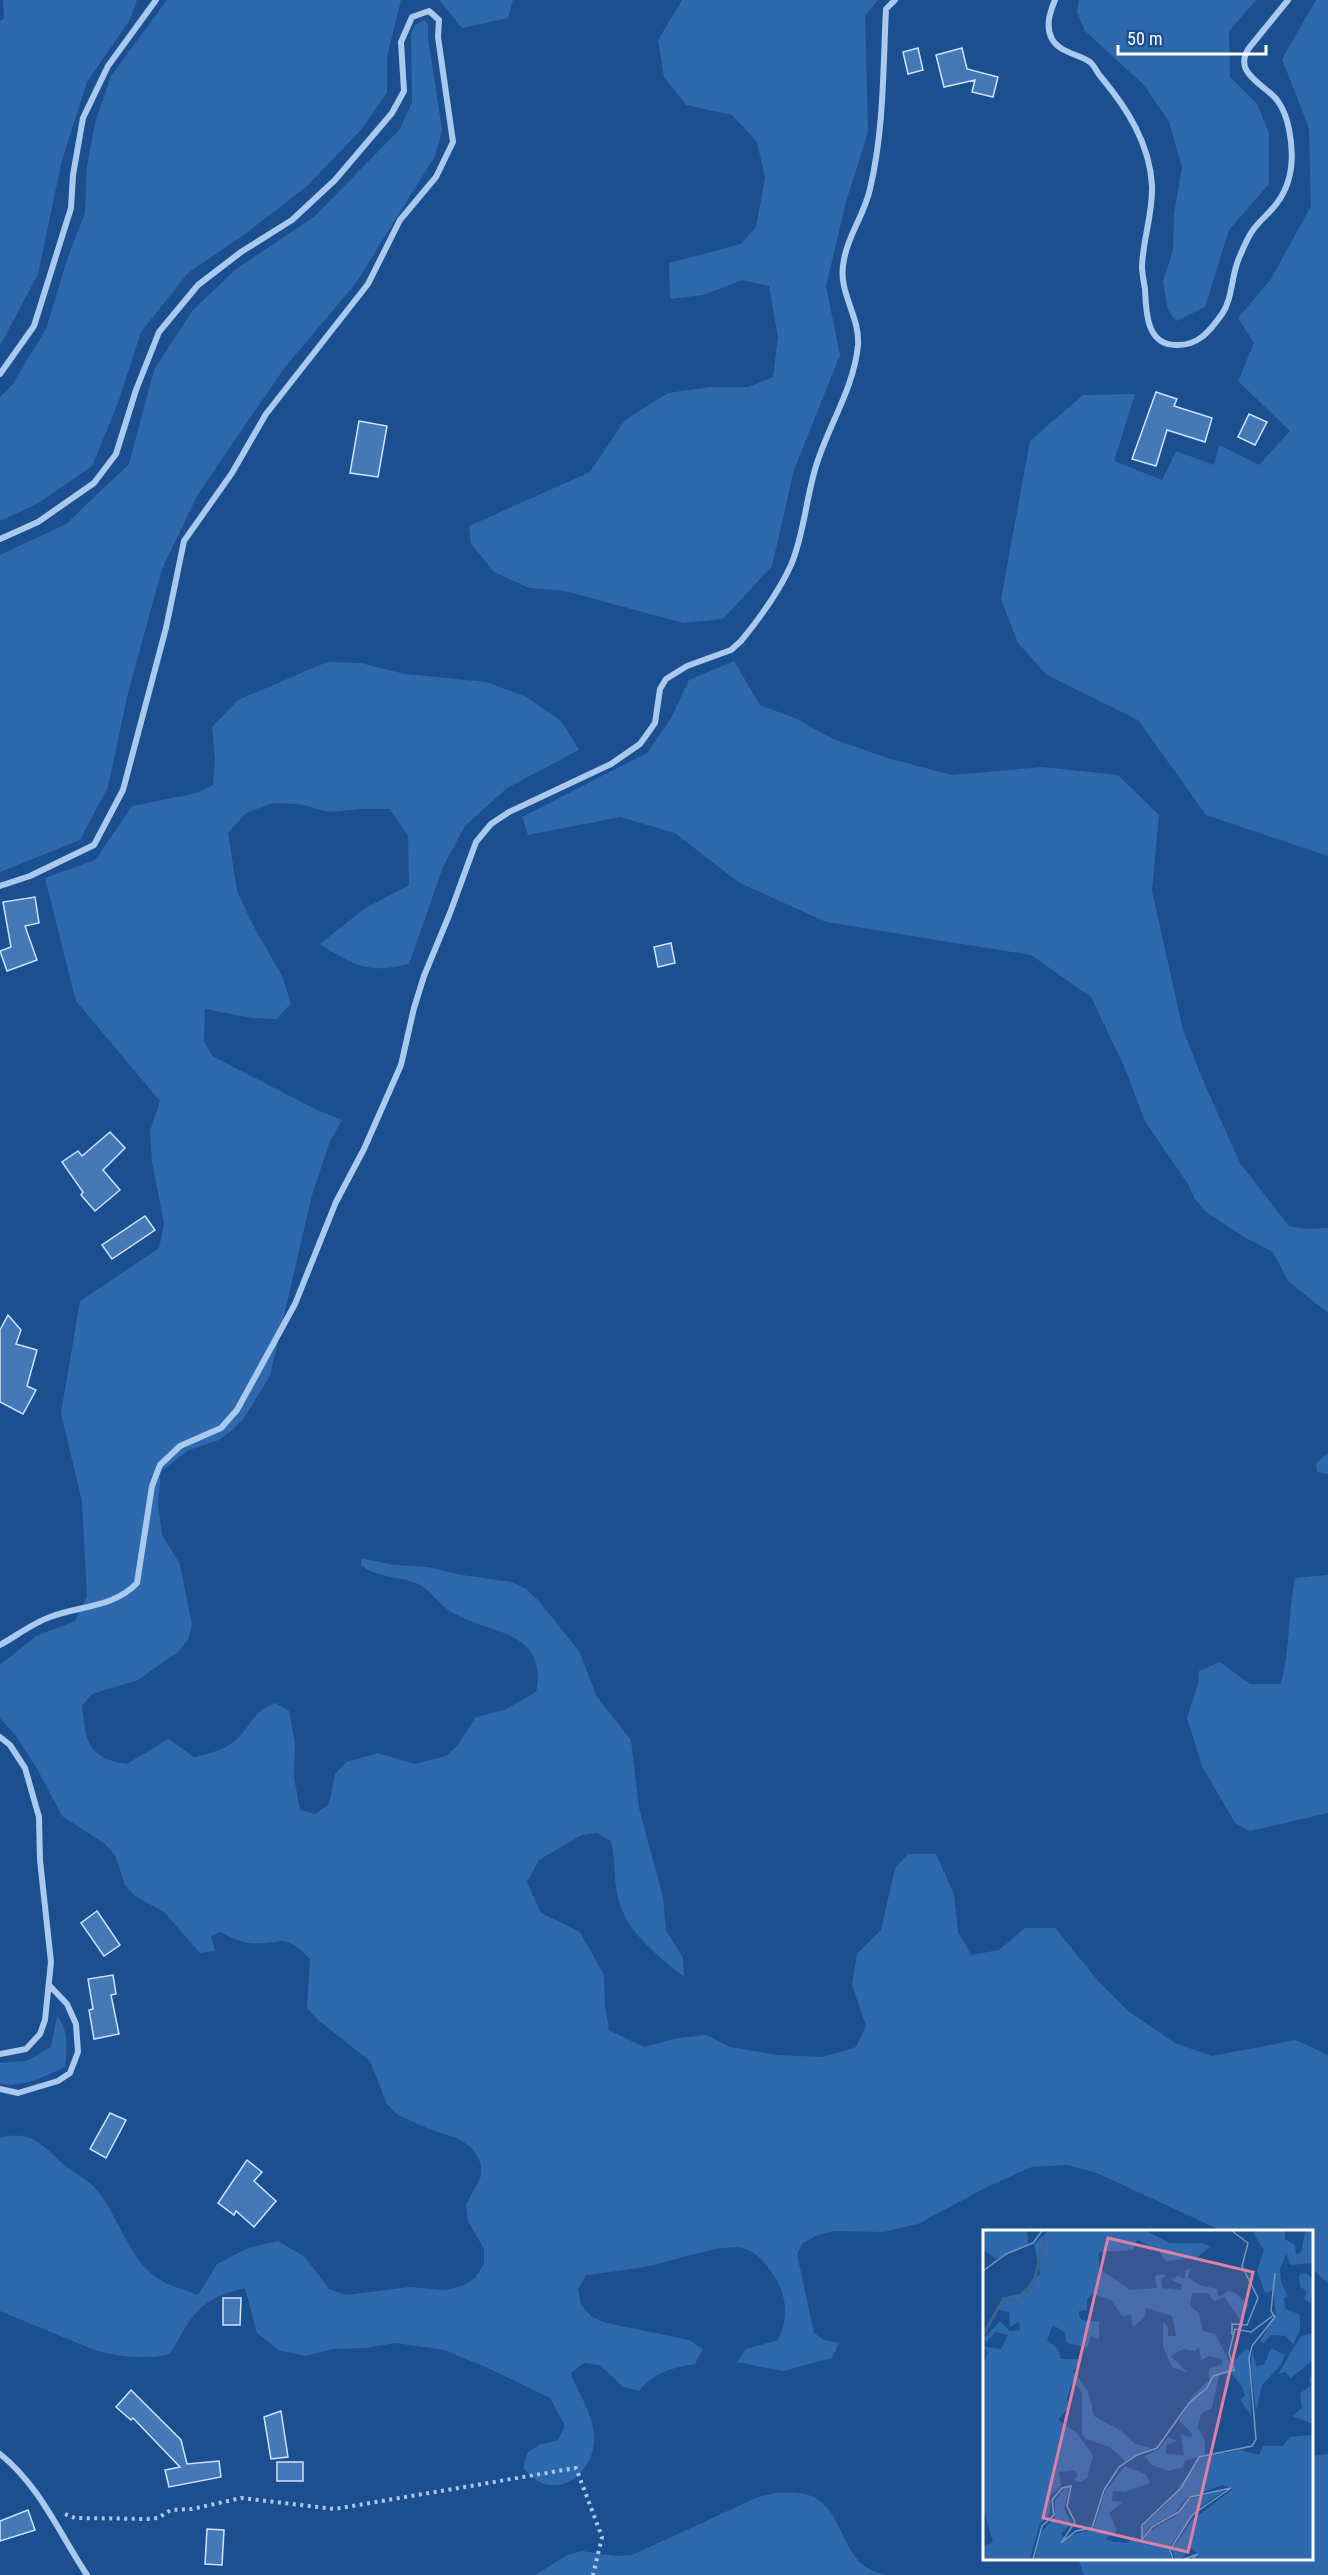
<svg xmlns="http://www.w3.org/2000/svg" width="1328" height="2575" viewBox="0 0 1328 2575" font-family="'Roboto Condensed',sans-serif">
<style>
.green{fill:#2e69ad}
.building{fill:#4478b7;stroke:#cfe3fa;stroke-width:1.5}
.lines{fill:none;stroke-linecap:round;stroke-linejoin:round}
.path{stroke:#a9c9ee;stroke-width:4;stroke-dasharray:3 4.5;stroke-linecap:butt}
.minor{stroke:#a9c9ee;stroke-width:6}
.inset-river{fill:none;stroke:#3c6290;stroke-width:3}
.inset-road{fill:none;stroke:#7695bc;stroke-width:1.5}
.view{fill:#dd80a5;fill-opacity:0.15;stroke:#dd80a5;stroke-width:3}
.inset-edge{fill:none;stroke:#fff;stroke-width:3}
</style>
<rect width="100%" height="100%" fill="#1b4f8f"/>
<path class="green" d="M3,0H137L129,21L87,82L62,160L38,274L0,346V21L4,18Z
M167,0H401L387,57V93L360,131L306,187L241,237L188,273L141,332L118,403L92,466L39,503L0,521V397L12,385L46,329L68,257L85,213L87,166L95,123L111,76Z
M439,0H513L508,18L462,28Z
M682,0H878L865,16L868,132L846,202L826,286L840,355L794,470L772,566L723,619L683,623L565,591L529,588L494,572L471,544L469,526L590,472L625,420L668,393L710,387H748L773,377L778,337L769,286L742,280L703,295L670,299L669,263L741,244L756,227L765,178L757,142L732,115L686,105L664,77L658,40Z
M1079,0H1256L1229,31L1230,77L1257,104L1269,133V184L1229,230L1205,307L1176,321L1168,310L1163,281L1173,250L1174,214L1182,167L1169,122L1143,84L1085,31L1077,12Z
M1316,0H1328V856L1206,815L1138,720L1047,675L1018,643L1001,599L1030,441L1083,395L1135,394L1114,461L1162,480L1176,451L1214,465L1219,445L1259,465L1290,431L1238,381L1254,343L1238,318L1271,279L1311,206L1309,128L1282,59Z
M425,20L428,24V38L442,130L435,156L356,283L285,367L198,494L162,569L128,693L108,787L80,840L0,872V555L66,524L129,464L154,370L192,311L236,269L315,216L399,130L412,103L411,33L415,25Z
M734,661L760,705L797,719L833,739L891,759L952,775L1042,767L1118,775L1159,815L1152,891L1183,1030L1205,1085L1240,1163L1289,1226L1305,1229L1328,1228V1313L1288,1281L1273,1252L1246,1238L1206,1212L1195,1199L1188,1184L1145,1121L1124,1066L1091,997L1031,955L826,922L738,882L675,833L620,817L528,835L522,817L647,753L670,720L689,680Z
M327,662L361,663L405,674L486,682L527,697L562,722L579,750L507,788L465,826L443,867L409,964C369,974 354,966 320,944L364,909L409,885L408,836L390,809H361L329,812L299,804L272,803L246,813L228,833L237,891L253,925L282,976L291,1003L277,1019L252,1018L205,1009L204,1041L212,1056L317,1110L342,1120L330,1141L312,1195L270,1376L244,1418L232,1430L219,1440L189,1450L161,1471L158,1503L162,1535L180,1564L192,1625L188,1640L178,1652L138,1680L92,1694L82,1706C86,1742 87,1758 127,1764L168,1739L194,1757C212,1753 229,1749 241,1735C254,1719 255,1711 275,1703L289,1711L295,1743L294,1777L300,1810L315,1814L329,1804L335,1774L346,1762L378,1753L414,1764L446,1756L457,1746L475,1718L506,1709L536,1692C548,1630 490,1634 453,1613C438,1605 430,1587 413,1582C395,1576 375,1577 361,1565V1558L394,1565L428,1567L462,1575L511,1582L526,1589L538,1600L579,1651L597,1697L631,1740L639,1808L663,1897L666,1930L683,1958L684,1977C654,1952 621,1929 616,1887C614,1872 615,1857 611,1841L597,1833L582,1835L539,1860L527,1882L541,1913L580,1932L604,1975L605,2005L609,2030L644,2047L678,2038L706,2035L730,2047L777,2055L823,2057L856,2047L866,2026L852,1985L857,1954L881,1930L895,1868L908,1854H936L954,1894L958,1932L971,1955L999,1950L1025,1928H1055L1100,1983L1129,2012L1175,2043L1212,2056L1296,2040L1328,2055V2283L1312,2269V2232L1222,2231L1097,2173L1068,2165L1032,2167L987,2187L918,2224L884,2232L834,2231L818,2235L803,2243L797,2254L814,2333L824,2340L839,2343L832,2358L783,2371L737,2362L746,2349L778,2340C787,2320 788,2303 778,2283C772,2270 758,2252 743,2248C722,2243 673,2261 649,2266C629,2270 607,2272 586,2275L578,2289L581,2305L592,2317L607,2323L689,2340L703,2349L695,2364C671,2368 655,2372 639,2391L623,2387L600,2365L584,2363L571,2373C578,2394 592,2411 594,2434C597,2475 552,2507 523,2467L528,2452L541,2444L557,2441L565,2426L550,2398L488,2368L444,2350L396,2343L365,2348L332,2349L306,2356L278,2350L257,2333L245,2288C197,2299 193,2315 170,2354C145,2360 117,2357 92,2349L0,2311V2138C33,2128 45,2149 67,2167C76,2175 89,2180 96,2189C116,2213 129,2255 152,2274C165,2285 182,2289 198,2295L217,2264L248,2248L278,2241L305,2257L329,2289L346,2295L410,2287L445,2290L462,2286L475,2278L484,2264V2249L468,2221L466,2205L481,2176V2164L473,2149L459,2139L429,2129L398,2115L387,2104L370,2061L318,2020L307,2008L310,1959C281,1930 283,1946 251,1943C239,1942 230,1937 220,1932L211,1936L215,1951L200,1953L164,1912L135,1896L125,1885L115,1855L105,1844L62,1816L39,1772L16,1736L0,1718V1665L36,1636L75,1621L87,1596L82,1502L61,1413L80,1301L159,1248L164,1224L152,1162L150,1131L160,1101L76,1001L45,878L95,860L132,806L197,793L213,785L215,760L212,727L238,700Z
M1328,1453V1474L1317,1472L1316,1463Z
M1328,1575V1813L1250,1831L1235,1823L1202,1766L1187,1718L1198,1684L1199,1671L1220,1662L1250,1684H1281C1290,1649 1288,1613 1295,1578Z
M57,2016C69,2030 67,2049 65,2067C45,2076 22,2089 0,2083V2063L26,2061L51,2047Z
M1328,2454V2575H1084L1078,2559L1312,2558V2456Z
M775,2493C786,2493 797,2492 808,2495C843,2506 839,2552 869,2569C874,2572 881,2573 886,2575H535L567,2555L582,2551L616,2556L632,2555L758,2497Z"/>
<path class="building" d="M918,48L923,70L908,74L903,52Z
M962,48L967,69L998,77L993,97L972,92L975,80L944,87L936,55Z
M1156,392L1177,399L1174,406L1212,418L1205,442L1167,430L1156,466L1132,459Z
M1249,414L1267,422L1255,445L1238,437Z
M359,421L387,426L378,477L350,473Z
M35,897L39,923L25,926L37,960L7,971L0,951L11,947L3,902Z
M671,943L675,963L658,967L654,947Z
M110,1132L125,1148L103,1170L120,1190L95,1211L81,1195L83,1192L62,1162L78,1151L82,1156Z
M145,1216L155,1230L112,1259L102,1245Z
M8,1315L21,1330L16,1344L37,1350L27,1386L36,1390L23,1414L0,1402V1330Z
M97,1911L120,1945L104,1956L81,1923Z
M113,1975L116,1994L111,1995L119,2034L94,2039L89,2010L93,2009L88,1979Z
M110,2113L126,2120L106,2158L90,2149Z
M247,2160L262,2172L254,2181L276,2201L254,2227L236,2211L234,2215L218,2203Z
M223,2298H241L240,2325H223Z
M131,2390L181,2440L187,2464L219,2461L221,2477L169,2487L165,2470L180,2467L133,2418L131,2420L116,2407Z
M281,2411L288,2457L271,2459L264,2417Z
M277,2462H303V2481H277Z
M28,2510L35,2530L0,2541V2521Z
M207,2529L224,2530L222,2565L205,2564Z"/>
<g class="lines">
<path class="path" d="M65,2514L75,2518L147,2519L158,2518L171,2510L192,2509L241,2498L335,2509L576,2468L602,2537L593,2575"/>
<path class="minor" d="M1055,0C1050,12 1045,26 1052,39C1060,53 1079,54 1090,62C1095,66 1097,73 1101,77C1127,108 1150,144 1152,186C1153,213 1143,239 1142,266C1142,274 1144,282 1145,289C1146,311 1146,345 1176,345C1198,346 1210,331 1222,314C1233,298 1231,276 1239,258C1243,249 1247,238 1253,230C1260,220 1270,213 1277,203C1293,182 1294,154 1289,129C1287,119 1283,108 1277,100C1264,84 1232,73 1249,48L1288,0
M0,374L34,326L71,208L73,175L83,118L108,66L156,0
M0,539L38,522L94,483L116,454L136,390L159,332L198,285L241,252L292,220L335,180L392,113L404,91L401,42L412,17L429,11L439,20L438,37L453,142L436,177L400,220L368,284L266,414L232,473L184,541L166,628L123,790L94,845L30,876L0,886
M0,1645C16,1636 33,1623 50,1617C79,1606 115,1607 137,1583L152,1486L160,1465L180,1446L221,1428L237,1410L295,1304L336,1202L364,1149L401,1065L414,1008L424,976L450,913L476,842L491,824L509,812L611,764L640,744L655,723L660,689L666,679L687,666L731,650L741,641C759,619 779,592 791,565C805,532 806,494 818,460C831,421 854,387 858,345C860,317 839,293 843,266C846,238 864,216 870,189C884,130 883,69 886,9L895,0
M0,1737L10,1745L25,1768L39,1817L40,1860L51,1962L45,2020L40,2034L26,2049L0,2054
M0,2089L18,2093L58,2081L70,2073L78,2052L76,2024L67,2004L49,1985
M0,2454C40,2486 59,2533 87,2575"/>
</g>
<g transform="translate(983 2230)">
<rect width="330" height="330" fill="#1b4f8f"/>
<path d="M0,1H44L45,10L44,14L13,29L0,19ZM65,1H163L187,13H219L227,17L213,28L183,31L175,20L154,10L150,20L116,22V38L147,60L174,58L172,46L179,44L184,46L178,49L179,58L198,60L199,55L187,49L195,46L202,49V40L208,38L205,47L216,55L234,59L236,67L246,61L252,63L266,75L257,89L241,67L231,71L225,63H209L207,76L216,83L220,101L232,104L250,138L236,146L229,178L218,184L215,198L222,211V225L202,231L200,237L186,241L169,235L161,226L175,220L185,207L194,211L183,215V224L201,225L198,205L208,207L209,203L196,191L210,165L226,151V139L239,134V129L226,126L218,130L216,117L212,121L200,119L188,126L205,143L189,137L180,117V92L185,97V106H193L189,86L163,78L161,88L150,97L148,85L139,86L128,70L110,64L104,69V80L96,81V86L99,90L116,92V110L108,106L104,118L84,113L81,102L70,95L64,110L75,119L78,129H99L90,141L105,161L111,186L138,201L152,214L168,218L142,231L127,217L103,209L99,204V164L95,156L88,155L84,169L86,177L75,190L94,203L110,226L104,248L97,252L91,250L95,244L91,240L76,242L78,256L67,266V283L57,294L47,329H0V317L10,312L0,278V133L5,123L0,116L18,119L25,105L12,102L4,112L0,109L17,91L27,101L37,100L36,92L27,97L26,82L12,79L25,66L37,64L57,44L51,14ZM273,1H302V9L312,15L313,24L318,23L322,1H330V33L308,35L303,24L297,39L298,52L305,66L301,68L302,78L317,85V100L310,115L303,106L288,105L280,113L277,111L293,84L290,60L282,63L274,41L281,20L270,3ZM323,43L330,49L328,73L321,70L324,61L317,57L316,45ZM330,103V130L308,148L302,142L295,144L318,106ZM288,118L302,125L298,135L279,155L273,181L268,137L269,121L273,136L281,135ZM263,119L266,120L268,185L257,169L262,166L259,157L249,144L250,132ZM330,145V194L309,186L319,178L317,163L328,156L326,148ZM330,205V329H211L216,324L208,318L199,329H192L189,320L208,291L250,259L240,255L203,268L192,283L165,298L159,309L161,294L183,275L217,228L257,220L276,225L280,216H300L307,207ZM142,236L162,244L167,253L142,262L130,261L129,271L140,272L126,283L134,301L122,309L132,312L145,313L150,307L161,312L165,302L191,287L207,269L245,258L213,280L186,318L188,329H51L59,301L72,287V270L82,258L85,257V262L81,279L88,293L78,304L81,308L111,298L122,262Z" fill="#2e69ad"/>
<path class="inset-river" d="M0,105L21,68L33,72L45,60L52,48L62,6"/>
<path class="inset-road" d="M249,1L265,13L259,36L275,68L264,95L249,94V105M0,41L23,24L50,13L59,1M50,329L59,296L71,285L69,270L79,258L88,256L84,276L92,292L78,313L93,301L109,298L121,260L136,237L154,225L174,218L206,173L224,158L230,146L251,140L246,123L252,99L268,102L291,85M190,329L187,320L209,285L248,258L207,267L196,282L169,297L159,310V295L198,258L216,227L269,216L273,209L266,128L269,116L292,87L288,81L292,43M201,329L215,324L209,329"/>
<path class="view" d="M125,8L270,42L205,322L60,288Z"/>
<rect width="330" height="330" class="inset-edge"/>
</g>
<path d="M1118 45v9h148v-9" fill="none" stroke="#ffffff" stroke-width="3"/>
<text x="1127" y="45" font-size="18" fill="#ffffff" stroke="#1b4f8f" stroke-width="4.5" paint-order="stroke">50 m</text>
</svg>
